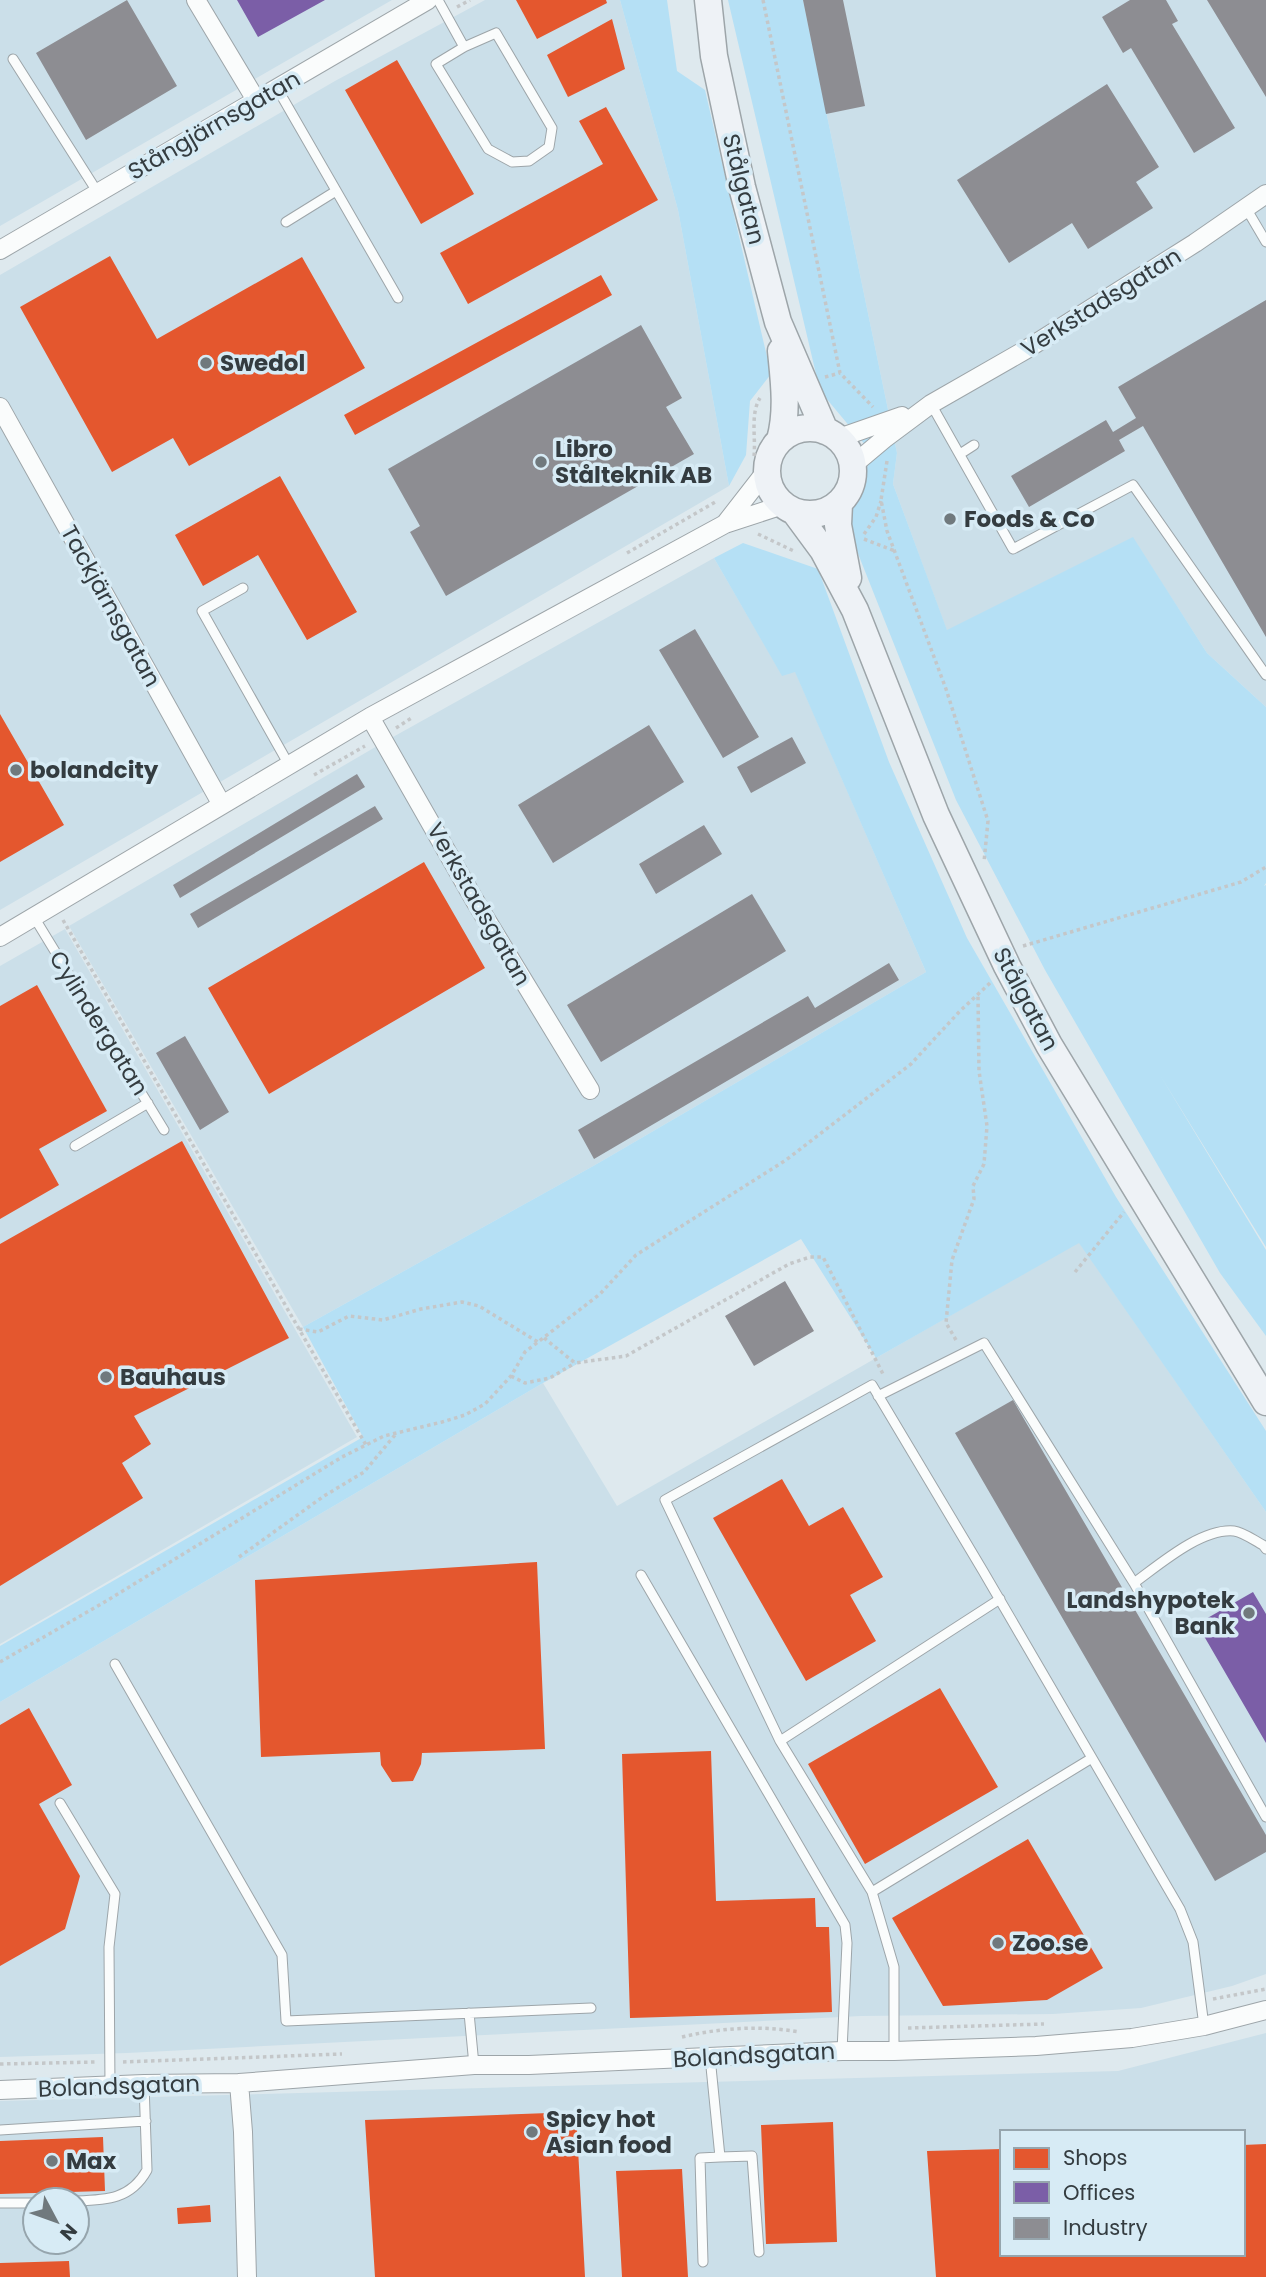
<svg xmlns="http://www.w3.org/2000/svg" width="1266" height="2277" viewBox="0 0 1266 2277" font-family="Poppins,sans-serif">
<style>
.built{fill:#cbdfe9;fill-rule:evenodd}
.green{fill:#b5e0f5}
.shops{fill:#e4572e}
.offices{fill:#7b5ea7}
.industry{fill:#8d8d92}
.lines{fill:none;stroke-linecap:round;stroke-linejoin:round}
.lane-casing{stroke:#9da5a9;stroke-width:11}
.street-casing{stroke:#9da5a9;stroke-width:20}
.secondary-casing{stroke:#9da5a9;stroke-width:29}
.path{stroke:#c4c7c9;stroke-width:3.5;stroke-dasharray:3.5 3.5;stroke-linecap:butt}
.lane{stroke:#fafcfc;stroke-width:9}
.street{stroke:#fafcfc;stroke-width:18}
.secondary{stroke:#eef2f6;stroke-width:26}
.poi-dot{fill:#70797d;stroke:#d7ebf5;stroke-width:2.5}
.labels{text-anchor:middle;stroke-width:7;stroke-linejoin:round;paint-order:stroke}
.street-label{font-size:23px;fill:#343c40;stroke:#d7ebf5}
.poi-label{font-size:23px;font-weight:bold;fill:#343c40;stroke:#d7ebf5;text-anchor:start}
</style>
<rect width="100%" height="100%" fill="#dee9ee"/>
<path class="built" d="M0,0H392L0,226Z
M485,0H620L678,210L729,486L0,910V275L335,81Z
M803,0H1266V707L1207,653L1133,538L947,631L893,484L897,453Z
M714,558L782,675L795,671L926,972L595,1165L303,1327L69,926L384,742Z
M65,929L357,1437L0,1644V966Z
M1079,1242L1266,1512V1974L1232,1986L1141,2008L1053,2014L861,2016L127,2053L0,2057V1702L543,1383L617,1506Z
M1266,2033V2277H0V2101L1118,2071ZM1002,2132H1243V2254H1002ZM35,2200H77V2242H35Z"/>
<path class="green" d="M620,0H667L677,71L705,90L771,374L750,401L746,455L729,486L678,210Z
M728,0H803L897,453L893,484L947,630L1133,537L1207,653L1266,707V883L1264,886L1266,885V1247L1160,1075L1266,1250V1336L1220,1273L1045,970L956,800L847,526L872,453L820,391Z
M743,543L818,569L889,762L967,938L1116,1197L1266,1431V1512L1079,1243L876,1358L801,1239L543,1383L0,1702V1646L363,1437L303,1327L595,1165L926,972L795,672L782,676L714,558Z"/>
<path class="shops" d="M516,0H606L607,3L537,39Z
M612,19L625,69L568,97L547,55Z
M397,60L474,194L421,224L345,90Z
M606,107L658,200L468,304L440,253L603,164L579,121Z
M110,256L157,339L302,257L365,368L189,466L173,438L112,472L20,307Z
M601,275L612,295L355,435L344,415Z
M280,476L357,612L307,640L258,555L203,586L175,535Z
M0,714L64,825L0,862Z
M424,862L485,968L269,1094L208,988Z
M37,985L107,1111L39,1149L59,1185L0,1219V1006Z
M182,1141L289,1338L134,1416L151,1444L122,1463L143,1498L0,1586V1244Z
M782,1479L809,1526L843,1507L883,1577L850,1595L876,1641L806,1681L713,1518Z
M537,1562L545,1749L422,1753L421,1764L413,1781L392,1782L381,1765L380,1752L261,1757L255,1580Z
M940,1688L998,1787L865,1864L808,1764Z
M29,1708L72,1785L39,1804L80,1876L65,1929L0,1966V1725Z
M711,1751L716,1901L815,1898L816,1927H829L832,2012L630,2018L622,1754Z
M1028,1839L1103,1968L1047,2000L943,2006L892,1918Z
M576,2112L585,2277H375L365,2120Z
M833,2122L837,2242L766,2244L761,2125Z
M103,2137L105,2191L0,2194V2141Z
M1266,2144V2277H936L927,2151L1002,2149V2254H1243V2145Z
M682,2169L688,2277H622L616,2171Z
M210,2205L211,2222L178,2224L177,2208Z
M69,2261L70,2277H0V2263Z"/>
<path class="offices" d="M237,0H325L258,37Z
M1253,1592L1266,1614V1743L1197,1624Z"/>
<path class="industry" d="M127,0L177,86L86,140L36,53Z
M803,0H843L865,106L826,114Z
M1130,0H1166L1178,21L1172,24L1235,128L1194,153L1131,48L1123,53L1102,17Z
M1207,0H1266V97Z
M1107,84L1159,167L1136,182L1153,208L1088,249L1072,223L1009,263L957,180Z
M1266,300V637L1143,426L1119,440L1125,451L1029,507L1011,476L1106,420L1113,432L1136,418L1118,387Z
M641,325L682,398L666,407L694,454L446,596L410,532L420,526L388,469Z
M695,629L759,737L723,758L659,650Z
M649,725L684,782L553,863L518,805Z
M792,737L806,763L751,793L737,767Z
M357,774L365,787L180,898L173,885Z
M375,806L383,819L198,928L190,914Z
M704,825L722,854L656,894L639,864Z
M752,894L786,951L601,1062L567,1005Z
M889,963L899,980L594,1159L578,1130L808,996L815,1008Z
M185,1036L229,1112L200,1130L156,1053Z
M785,1281L814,1331L754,1366L725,1316Z
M1013,1400L1266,1835V1852L1215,1881L955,1433Z"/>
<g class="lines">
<defs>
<path id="lane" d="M438,0L464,47
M496,33L552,128L549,147L529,161L512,162L488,149L436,64L464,47Z
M13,59L98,193
M277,88L398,298
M1246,208L1266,242
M286,222L336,191
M931,404L1013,549L1133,485L1266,675
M960,454L974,445
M243,588L202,611L289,765
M34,917L164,1130
M75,1146L148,1103
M878,1396L984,1343L1134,1583
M1266,1549L1263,1545C1255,1541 1243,1532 1234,1531C1201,1528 1159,1565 1134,1583L1266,1817
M641,1575L845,1925L847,1943L842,2051
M115,1664L282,1955L286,2021L591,2008
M780,1741L1000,1599
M60,1803L115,1894L109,1947L110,2086
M872,1892L780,1741L665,1500L872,1385L983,1571L1180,1909L1193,1942L1204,2026
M469,2013L474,2065
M894,2051V1967L872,1892L1092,1758
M0,2130L146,2121
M720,2157L752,2156L759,2252
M77,2201C107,2200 131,2199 147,2170L144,2084
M0,2203H35
M703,2262L700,2158L720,2157L710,2057"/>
<path id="street" d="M196,0L256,100
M0,250L428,0
M0,407L222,805
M839,438L902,416
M853,465L884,439L931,404L1027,349L1195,243L1266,194
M725,524L767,470
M370,717L475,901L590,1090
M0,937L370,717L725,524L783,505
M239,2083L243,2132L247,2277
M0,2090L144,2084L239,2083L474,2065H529L842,2051H894L1036,2046L1132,2038L1204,2026L1266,2010"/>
<path id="secondary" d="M708,0L714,56L742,187L778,322L825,431
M767 471a43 43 0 1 1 86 0a43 43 0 1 1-86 0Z
M780,440C788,411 784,381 781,351
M839,504L838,525L848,578
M795,512L823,550L855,610L936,815L1007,966L1049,1045L1266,1402"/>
</defs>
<use href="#lane" class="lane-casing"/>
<use href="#street" class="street-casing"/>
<use href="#secondary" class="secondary-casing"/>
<path class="path" d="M763,0L840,373L873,407
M457,7L470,0
M825,377L840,373
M754,456C756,438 750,414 760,398
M887,461L881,500L887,531L946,689L988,821L984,862
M758,534L796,552
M864,534L876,517L881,501
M864,539L895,551
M627,553L717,501
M396,728L413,717
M314,775L365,746
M63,920L366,1445
M1023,946L1241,882L1266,867
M1075,1272L1124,1212
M299,1329L318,1332L349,1316L383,1320L421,1309L462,1302L479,1306L538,1342
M544,1338L575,1363L626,1356L789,1264L810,1257H823L883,1374
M956,1340L946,1323L952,1260L974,1199L973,1186L984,1164L987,1126L979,1071L978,996
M511,1376L525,1383L550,1378L575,1363
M239,1557L324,1496L364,1472L395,1435
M0,1662L103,1603L342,1457L384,1436L442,1422L465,1415L485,1404L511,1376L525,1352L600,1294L636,1255L786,1160L911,1064L960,1011L990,983
M1213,1999L1266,1989
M908,2028L1044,2024
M682,2037C720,2028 760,2025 799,2032
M123,2062L342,2054
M0,2064L97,2062"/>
<use href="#lane" class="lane"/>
<use href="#street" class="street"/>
<use href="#secondary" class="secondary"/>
</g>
<g class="poi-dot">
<circle cx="206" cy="363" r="7"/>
<circle cx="541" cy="462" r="7"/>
<circle cx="950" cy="519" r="7"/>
<circle cx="16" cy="770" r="7"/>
<circle cx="106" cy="1377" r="7"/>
<circle cx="1249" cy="1613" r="7"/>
<circle cx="998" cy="1943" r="7"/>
<circle cx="532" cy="2132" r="7"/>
<circle cx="52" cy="2161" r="7"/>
</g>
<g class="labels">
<g class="street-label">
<text transform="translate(214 125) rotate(-30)" y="8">Stångjärnsgatan</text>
<text transform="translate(744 189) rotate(76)" y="8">Stålgatan</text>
<text transform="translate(1101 302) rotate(-32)" y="8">Verkstadsgatan</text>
<text transform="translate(111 606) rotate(61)" y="8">Tackjärnsgatan</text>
<text transform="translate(479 904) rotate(60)" y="8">Verkstadsgatan</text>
<text transform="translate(1026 999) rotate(62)" y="8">Stålgatan</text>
<text transform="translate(99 1023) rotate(58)" y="8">Cylindergatan</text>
<text transform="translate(754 2055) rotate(-3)" y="8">Bolandsgatan</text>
<text transform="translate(119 2086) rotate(-2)" y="8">Bolandsgatan</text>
</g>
<g class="poi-label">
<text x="220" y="371">Swedol</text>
<text x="555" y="457">Libro<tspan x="555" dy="26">Stålteknik AB</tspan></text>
<text x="964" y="527">Foods &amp; Co</text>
<text x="30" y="778">bolandcity</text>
<text x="120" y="1385">Bauhaus</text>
<text x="1235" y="1608" text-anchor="end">Landshypotek<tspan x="1235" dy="26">Bank</tspan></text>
<text x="1012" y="1951">Zoo.se</text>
<text x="546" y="2127">Spicy hot<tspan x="546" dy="26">Asian food</tspan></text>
<text x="66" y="2169">Max</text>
</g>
</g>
<rect x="1000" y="2130" width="245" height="126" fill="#d7ebf5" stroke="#96a5ad" stroke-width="2"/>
<rect x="1014" y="2148" width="35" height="21" fill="#e4572e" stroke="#96a5ad" stroke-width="2"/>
<text x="1063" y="2165" font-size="21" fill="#343c40">Shops</text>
<rect x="1014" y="2182" width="35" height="21" fill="#7b5ea7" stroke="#96a5ad" stroke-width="2"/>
<text x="1063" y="2200" font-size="21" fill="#343c40">Offices</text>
<rect x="1014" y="2218" width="35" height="21" fill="#8d8d92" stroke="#96a5ad" stroke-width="2"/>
<text x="1063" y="2235" font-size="21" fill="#343c40">Industry</text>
<g transform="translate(56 2221) rotate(131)"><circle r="33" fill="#d7ebf5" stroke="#96a5ad" stroke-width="2"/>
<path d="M0-5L12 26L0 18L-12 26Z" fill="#70797d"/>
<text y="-10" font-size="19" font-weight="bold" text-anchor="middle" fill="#343c40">N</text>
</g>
</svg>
